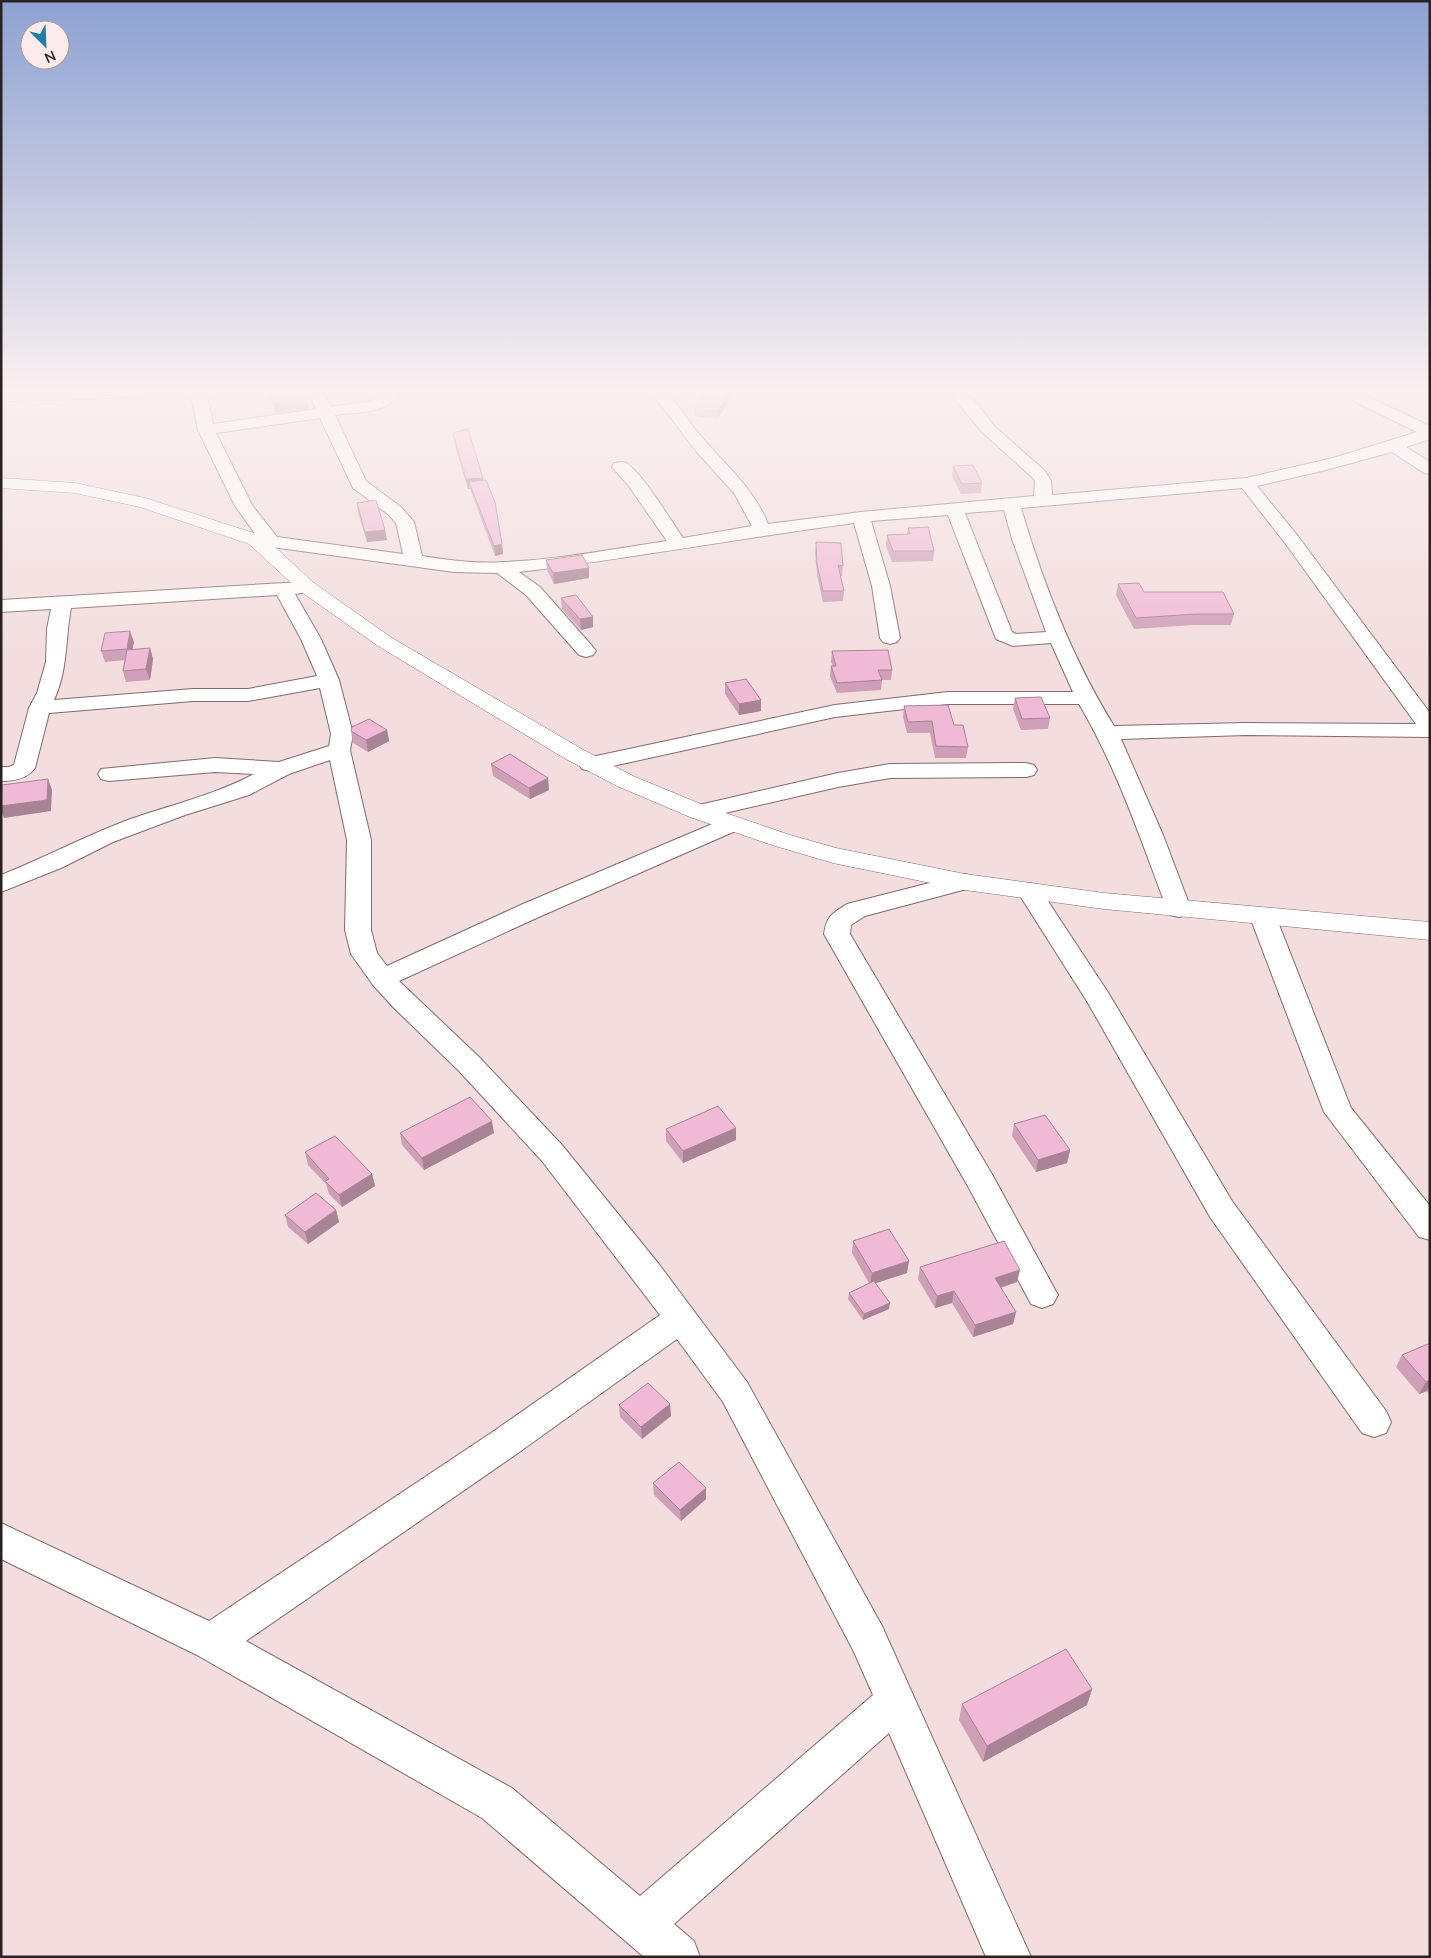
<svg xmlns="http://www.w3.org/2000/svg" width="1431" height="1958" viewBox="0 0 1431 1958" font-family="Mulish,sans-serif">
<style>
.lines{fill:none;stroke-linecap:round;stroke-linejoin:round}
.street-casing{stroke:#7f6c6d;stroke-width:2}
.secondary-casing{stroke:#7f6c6d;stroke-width:1}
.street{fill:#fff;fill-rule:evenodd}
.secondary{fill:#fff;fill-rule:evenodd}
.wall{fill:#ce9fb7}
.shaded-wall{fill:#a88295}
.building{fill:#f0b9d5;stroke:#a88295}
</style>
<rect width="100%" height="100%" fill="#f3ddde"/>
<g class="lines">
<defs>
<path id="street" d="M83,390H153L150,393L145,395L94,399L1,401V391Z
M190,390H206L213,424L316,409L308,390H322L331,407L371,401L382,395L380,390H394L398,396C385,414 354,412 335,415L366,481L401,507L414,522L422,556C448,560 476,564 503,562C557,560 613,549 667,541L628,485L612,467L614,463C618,463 622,461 626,463C642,472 671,521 683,538L752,526L734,493L695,450L665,410L648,390H664C678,403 687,420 700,435C724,464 754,488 768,524L861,512L1034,496L1035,481L1033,478L982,432L947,390H962L979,406L994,426L1045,471L1051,481L1052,495L1246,478L1333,458L1417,432L1337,393L1334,390H1353L1430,426V439L1406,447L1430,462V474L1424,473L1392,452L1322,471L1257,486L1297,535L1430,713V737L1246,735L1121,739L1163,835L1191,909L1188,915L1179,917L1170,915L1167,909C1141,840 1117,768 1079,704H948L835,717L590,771L582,769L579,764L582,759L835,705L948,692H1073L1051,643L1013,646L996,639L948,515L871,521L890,586L900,638L897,642L890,644L883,642L880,638L872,586L854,523C741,538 631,558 519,572L540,587L593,647L596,651L593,655L586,657L579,655L526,595L497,573L454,572L250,544L247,540L250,536L256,535L235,506L198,430ZM320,418L353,488L389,515L396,523L403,554L277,537L252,505L216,433ZM1242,488L1285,543L1416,724L1246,723L1114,726C1073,660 1043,583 1021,508ZM1004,510L1012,539L1046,632L1016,634L1012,632L965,513Z
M301,582L308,584L310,588L308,592L295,594L321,639L339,680L353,734L350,750L371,840V930L377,953L387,966L523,904L724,819L732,817L740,819L744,824L740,829L541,916L399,981L479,1057L562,1145L658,1263L747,1382L882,1626L1031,1957H986L889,1733L674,1924L694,1941L700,1957H644L482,1818L197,1655L1,1559V1523L209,1621L494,1431L660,1315L542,1161L459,1071L393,1007L373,985L351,954L345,930L347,840L330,760L289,774L249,795L185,815L113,842L61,868L1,892V875C44,858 85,836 128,820C170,805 215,795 254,774L215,772L109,781L101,779L98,774L101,769L215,758L279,762L329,746L331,734L320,688L248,701H193L49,713L35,768C27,779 14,781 1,781V767H9L14,765L29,708L37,693L46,662L47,629L51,609L1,612V600ZM277,595L301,639L317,676L248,689H193L54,700C68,670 65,640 71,608ZM677,1339L723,1402L854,1652L873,1695L640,1896L512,1788L246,1641L518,1453Z
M1026,763L1034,765L1037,770L1034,775L1026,777L890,778L838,787L699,819L691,817L687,812L691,807L699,805L838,773L890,764Z
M965,874L974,877L977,882L974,887L865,916L851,925L850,934L993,1176L1053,1286L1058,1295L1053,1304L1042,1308L1031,1304L970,1190L824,934C827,915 832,914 847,904Z
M1029,883L1038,886L1109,994L1232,1201L1386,1411L1391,1422L1386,1433L1374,1437L1362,1433L1210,1217L1088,1003L1017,891L1020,886Z
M1263,909L1272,911L1276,917L1351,1108L1430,1206V1240L1419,1237L1324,1112L1250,917L1254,911Z"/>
<path id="secondary" d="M1,478L75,483L145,498L263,536L314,583L392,638L580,748L633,776L708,807L790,835L836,848L965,874L1104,893L1430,922V940L1104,909L965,890L833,863L772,845L690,817L617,786L564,758L378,646L300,591L249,544L140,507L75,493L1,488Z"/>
</defs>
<use href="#street" class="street-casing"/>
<use href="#secondary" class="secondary-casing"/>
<use href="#street" class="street"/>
<use href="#secondary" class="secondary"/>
</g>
<path class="wall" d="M264,390H302L309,408L276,413Z
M706,390H735L718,419L694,416V409Z
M453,433L483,478L502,544L503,554L495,556L470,489H468L454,443Z
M953,466L982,483L981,493L961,494L952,476Z
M357,503L385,530L387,540L367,542L358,513Z
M908,528L934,551L933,561L892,562L886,546L887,535L907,534Z
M816,542L843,566L842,576H840L844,591L843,601L823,602L817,575L815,553Z
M546,560L589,568V578L554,584L547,570Z
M1118,584L1144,592L1234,614L1231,625H1194L1134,629L1116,595Z
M561,598L593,617V627L581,630L562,609Z
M134,642L132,650L150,648L153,659L150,680L126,682L123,671L125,660L105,662L101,651Z
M832,651L892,670L891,680H882L881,690L837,693L830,676L831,666H833L831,662Z
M725,683L761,711L739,715L725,694Z
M1015,698L1050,718L1048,729L1021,730L1013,709Z
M904,706L954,725L968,747L966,758H935L930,733H907L903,717Z
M387,730L389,741L368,752L353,743L351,731Z
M491,764L549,790L530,799L493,776Z
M1014,1124L1070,1150L1067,1163L1036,1172L1012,1136Z
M666,1129L736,1140L683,1163L666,1141Z
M400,1133H494L424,1170L402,1145Z
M305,1152L372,1174L375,1186L342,1207L329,1194L326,1184L308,1165Z
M336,1210L339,1222L308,1244L288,1227L285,1215Z
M853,1241L907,1273L876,1283L889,1309L863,1320L848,1299L849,1293L869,1283L852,1253Z
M920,1267L1017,1282L1001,1288L1016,1312L1013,1324L973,1337L952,1303L935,1308L918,1279Z
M1430,1343V1394L1427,1391L1419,1394L1396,1367L1402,1355Z
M670,1404L671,1416L642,1439L620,1417L619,1405Z
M653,1483L706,1488V1499L681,1521L654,1495Z
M1092,1689L1087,1705L983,1762L959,1720L962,1704Z"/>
<path class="shaded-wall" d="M730,390H735L718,419V411Z
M307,399L309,408L276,413L274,403Z
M483,478L484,488L469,482L470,489H468L466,479Z
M385,530L387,540L367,542L365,532Z
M502,544L503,554L495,556L494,546Z
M589,568V578L554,584L553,573Z
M593,617V627L581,630L580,619Z
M130,631L134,642L130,660L127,649Z
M150,648L153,659L150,680L146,669Z
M761,700V711L739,715V704Z
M387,730L389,741L368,752L366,740Z
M548,778L549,790L530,799L529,788Z
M48,779L52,790L51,811L4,818L1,810V806Z
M492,1121L494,1133L424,1170L422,1158Z
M736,1128V1140L683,1163V1151Z
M1070,1150L1067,1163L1036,1172L1038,1160Z
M372,1174L375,1186L342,1207L339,1195Z
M336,1210L339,1222L308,1244L305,1232Z
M909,1261L907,1273L870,1285L872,1273Z
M1020,1270L1017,1282L992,1290L995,1278Z
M954,1291L952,1303L935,1308L937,1296Z
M890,1303L889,1309L863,1320L864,1314Z
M1016,1312L1013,1324L973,1337L975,1325Z
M1430,1380V1386L1427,1391L1419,1394L1426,1382Z
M670,1404L671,1416L642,1439L641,1427Z
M706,1488V1499L681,1521L680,1510Z
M1092,1689L1087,1705L983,1762L987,1746Z"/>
<path class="building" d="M267,390H302L307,399L274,403Z
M706,390H730L718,411L694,409Z
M468,429L483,478L466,479L453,433Z
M973,465L982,483L962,484L953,466Z
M486,480L495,502L502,544L494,546L469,482Z
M376,500L385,530L365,532L357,503Z
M928,527L934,551H893L887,535L910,534L908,528Z
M816,542L841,543L843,566L838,565L844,591H823L817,564Z
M582,555L589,568L553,573L546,560Z
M1139,583L1144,592H1223L1234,614H1196L1136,618L1118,584Z
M576,595L593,617L580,619L561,598Z
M130,631L127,649L101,651L105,633Z
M150,648L146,669L123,671L127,650Z
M888,650L892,670H878L882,680L837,683L831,666H836L832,651Z
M746,679L761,700L739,704L725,683Z
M1041,697L1050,718L1022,719L1015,698Z
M948,705L954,725H963L968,747L936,746L932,721L908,722L904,706Z
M369,719L387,730L366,740L351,731L352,727Z
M510,754L548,778L529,788L491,764Z
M48,779L47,800L1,806L2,785Z
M470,1097L492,1121L422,1158L400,1133Z
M718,1106L736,1128L683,1151L666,1129Z
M1045,1115L1070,1150L1038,1160L1014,1124Z
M335,1136L372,1174L339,1195L325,1181L329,1179L305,1152Z
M316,1193L336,1210L305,1232L285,1215Z
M889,1229L909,1261L872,1273L853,1241Z
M1004,1241L1020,1270L995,1278L1016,1312L975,1325L954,1291L937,1296L920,1267Z
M874,1281L890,1303L864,1314L849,1293Z
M1430,1343V1380L1426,1382L1402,1355Z
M648,1383L670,1404L641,1427L619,1405Z
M679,1462L706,1488L680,1510L653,1483Z
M1066,1649L1092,1689L987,1746L962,1704Z"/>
<linearGradient id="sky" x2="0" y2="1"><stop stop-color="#8da1d2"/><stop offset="0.59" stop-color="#faf0f0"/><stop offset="1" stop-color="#faf0f0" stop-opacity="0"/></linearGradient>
<rect width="1431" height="664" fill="url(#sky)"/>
<rect width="1431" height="1958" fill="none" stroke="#2a2222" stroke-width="5"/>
<g transform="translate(45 45) rotate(156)"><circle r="24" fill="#fdebec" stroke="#a99b9b"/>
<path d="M0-4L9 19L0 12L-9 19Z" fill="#1b81ab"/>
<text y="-8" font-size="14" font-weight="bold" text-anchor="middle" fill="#2a2222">N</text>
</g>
</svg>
